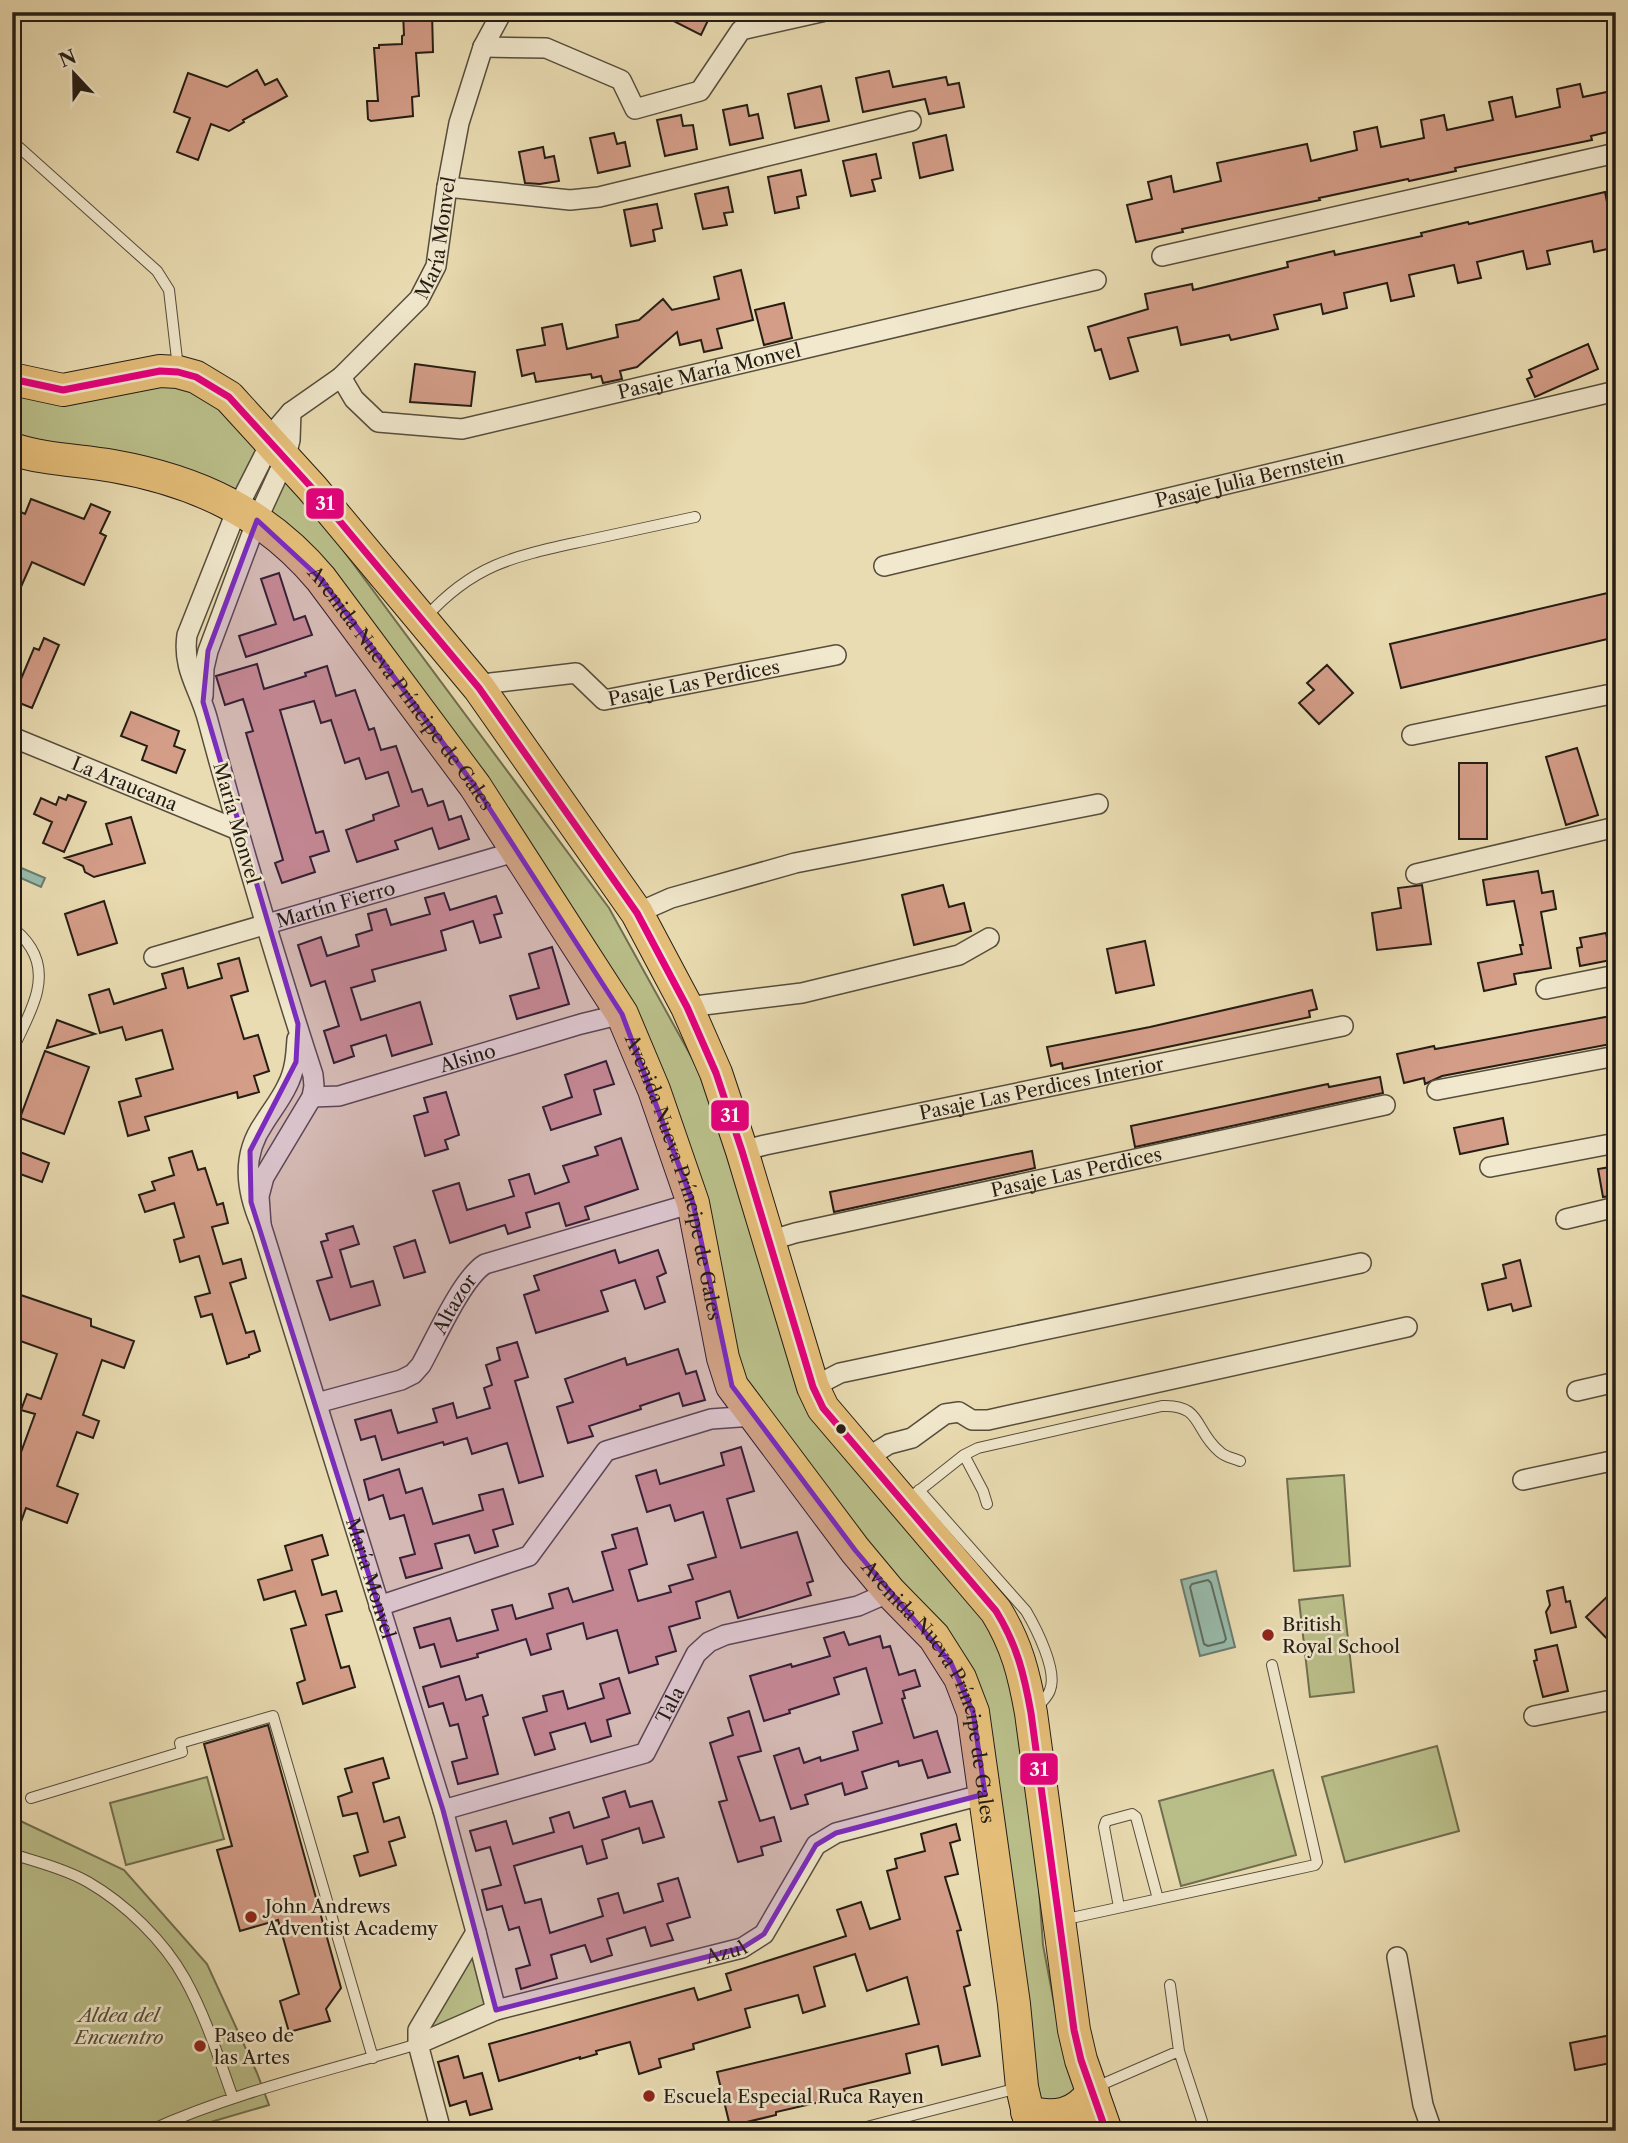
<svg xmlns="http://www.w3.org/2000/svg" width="1628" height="2143" viewBox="0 0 1628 2143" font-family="'Libre Caslon Text',serif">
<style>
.green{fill:#babf8a;stroke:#706e4f;stroke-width:2}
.water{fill:#98bcad;stroke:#6a7c70;stroke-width:2}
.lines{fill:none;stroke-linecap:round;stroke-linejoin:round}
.shore{stroke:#5e6c60;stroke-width:2}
.building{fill:#d49d88;stroke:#251d14;stroke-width:2}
.service-casing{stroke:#564d3c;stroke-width:12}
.minor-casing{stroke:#564d3c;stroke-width:22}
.primary-casing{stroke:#251d14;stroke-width:34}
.service{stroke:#f1e8cd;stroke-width:10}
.minor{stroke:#f1e8cd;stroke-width:19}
.primary{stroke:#e5be79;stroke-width:32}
.bus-1-casing{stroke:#f1e8cd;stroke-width:12}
.bus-1{stroke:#e5007d;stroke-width:7}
.marked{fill:#7b2cbf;fill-opacity:0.2;stroke:#7b2cbf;stroke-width:5;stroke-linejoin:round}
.bus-dot{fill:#251d14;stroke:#f1e8cd;stroke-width:2.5}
.poi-dot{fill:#8f2418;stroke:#f1e8cd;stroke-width:2.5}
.labels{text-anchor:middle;stroke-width:5;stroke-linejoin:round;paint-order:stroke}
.street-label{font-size:19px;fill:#251d14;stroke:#f1e8cd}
.poi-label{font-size:19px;fill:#251d14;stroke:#f1e8cd;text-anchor:start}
.park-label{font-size:19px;font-style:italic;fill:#524e37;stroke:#f1e8cd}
.line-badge{stroke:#f1e8cd;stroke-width:2.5}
.badge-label{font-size:19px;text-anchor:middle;font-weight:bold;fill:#fff}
</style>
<rect width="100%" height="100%" fill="#eadcb2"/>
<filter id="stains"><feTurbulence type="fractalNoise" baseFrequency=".00286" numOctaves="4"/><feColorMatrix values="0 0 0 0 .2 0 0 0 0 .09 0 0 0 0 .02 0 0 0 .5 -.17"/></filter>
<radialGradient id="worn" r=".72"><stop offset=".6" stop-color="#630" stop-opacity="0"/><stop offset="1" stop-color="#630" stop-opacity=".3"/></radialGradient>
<path class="green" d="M195,382L297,488L609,908L697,1067L729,1150L785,1328L981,1613L1006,1658L1032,1788L1043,1945L1059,2029L1090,2131H1045L973,1690L741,1381L641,1032L278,525L12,445V389Z
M1344,1475L1350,1566L1294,1571L1287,1479Z
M1343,1595L1354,1692L1310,1697L1299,1600Z
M1437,1746L1459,1831L1345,1862L1322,1777Z
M1273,1770L1296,1855L1181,1886L1159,1801Z
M207,1777L224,1839L126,1865L110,1803Z
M12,1817L124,1870L207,1964L257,2073L269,2105L180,2131H12Z
M472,1947L488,2005L423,2037Z"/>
<path class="water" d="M12,864L45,878L41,887L12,874Z
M1216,1571L1235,1647L1200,1656L1181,1580Z"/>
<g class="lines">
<path class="shore" d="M1208,1580L1211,1583L1226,1639L1224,1642L1208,1646L1204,1644L1190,1587L1192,1584Z"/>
</g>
<path class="building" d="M403,12H432L433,52L416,53L419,96L412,97L413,116L371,121L368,119L367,101H378L374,48H379V45L402,44V36L404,35Z
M656,12H712L701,35Z
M257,70L265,85L277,79L287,96L243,120L244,122L229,131L211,124L198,160L177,152L190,118L174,112L188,73L227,87Z
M889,71L893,87L946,77L948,85L959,83L964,107L929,114L925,99L863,112L856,78Z
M1580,84L1583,97L1616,90V130L1591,136L1592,140L1455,168L1456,171L1409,181L1408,179L1319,198L1320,200L1182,229L1183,232L1136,242L1127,205L1152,199L1148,182L1171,176L1174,192L1221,181L1217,163L1307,144L1311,161L1357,150L1354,132L1377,127L1381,147L1424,138L1421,120L1444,115L1447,130L1493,120L1489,102L1512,97L1516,117L1560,107L1557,89Z
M821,86L829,121L795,128L788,94Z
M747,105L749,116L758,114L763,138L730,145L723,110Z
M681,115L683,126L693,125L697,149L665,156L657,120Z
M614,133L617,144L625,142L630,166L598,173L590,138Z
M946,135L953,170L920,178L913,143Z
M543,147L545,158L554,156L559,181L540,184L525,183L519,152Z
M876,154L881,178L872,180L875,191L851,196L843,161Z
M801,170L806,195L797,197L799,208L775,213L768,177Z
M728,187L733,212L724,213L727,225L703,229L695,194Z
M1605,192L1616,247L1594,252L1592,241L1547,251L1550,264L1527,269L1523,251L1477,262L1481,278L1458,283L1454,265L1409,275L1414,296L1391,301L1387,283L1344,293L1347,308L1323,314L1321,304L1274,315L1278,329L1231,340L1229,335L1181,345L1177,327L1128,338L1138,371L1110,379L1101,349L1095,351L1088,327L1148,309L1145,294L1192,284L1193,290L1288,267L1287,262L1334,251L1335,255L1422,236L1421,233L1468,222L1469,224Z
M657,204L662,228L653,230L655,241L631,246L624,210Z
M741,270L753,320L717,329L722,348L704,352L701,340L680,345L677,332L637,367L620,371L622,379L603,383L601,376L592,378L591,374L536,382L534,373L522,376L517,350L545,345L542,328L562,324L567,349L618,337L616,325L639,320L663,299L672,310L719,299L714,277Z
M784,303L792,338L764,345L755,310Z
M1588,344L1598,369L1535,397L1527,379L1532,377L1529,370Z
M415,364L475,372L471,406L410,402Z
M31,499L84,519L91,504L110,512L100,533L106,536L84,585L32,562L12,607V508L25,514Z
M279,573L294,620L305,616L312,635L246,657L239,636L276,624L261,579Z
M1616,591V637L1401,688L1390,644Z
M44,638L59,645L32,708L12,700V676L21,679L34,648L39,650Z
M257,664L264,689L306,676L305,673L327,666L336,696L355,690L369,730L374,728L381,750L396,746L412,792L422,789L428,806L443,801L449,820L461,816L469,839L439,849L432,828L395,841L398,849L357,862L346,830L374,820L373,815L399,806L388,772L366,779L359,758L345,763L331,720L321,723L314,701L280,710L316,833L323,831L329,851L310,857L315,872L282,883L275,863L283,860L246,733L253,731L243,699L225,705L216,676Z
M1327,665L1353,693L1319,724L1299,703L1314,690L1307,683Z
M131,712L179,731L174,746L185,750L176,773L142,760L147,746L121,736Z
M1577,748L1598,815L1566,825L1546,757Z
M1459,763H1487V839H1459Z
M68,795L86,802L64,852L43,843L52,822L34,814L41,798L56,805L59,797L66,800Z
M131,817L145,863L94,877L85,872L83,866L65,858L112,844L106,824Z
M1538,871L1542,893L1553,891L1556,909L1541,912L1551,968L1514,974L1516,984L1484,991L1478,963L1522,954L1520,945H1523L1514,901L1487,905L1483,880Z
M943,885L949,907L964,903L971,931L914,945L902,895Z
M1422,885L1431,944L1377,950L1372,913L1401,908L1398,888Z
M444,893L450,910L496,896L502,913L494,915L501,937L480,943L473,921L441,931L446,950L372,970L375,981L351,988L361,1020L420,1002L432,1044L392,1056L386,1035L351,1046L354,1056L334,1063L324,1031L339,1026L325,981L311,986L298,945L321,937L327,956L359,946L356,935L372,930L368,914L386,909L391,925L430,914L425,898Z
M104,901L117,943L78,955L65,914Z
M1606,933L1611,960L1580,966L1577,948L1582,947L1580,938Z
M1145,941L1154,985L1116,993L1107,949Z
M552,947L569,1004L517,1019L510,996L539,988L529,954Z
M239,958L248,991L231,996L244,1039L258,1035L269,1071L254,1076L259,1092L238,1098L237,1092L145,1117L149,1130L128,1136L119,1102L141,1096L136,1079L173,1069L162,1030L126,1040L122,1027L100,1033L89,995L109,989L114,1004L166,988L162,974L183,968L188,988L222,978L218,964Z
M1312,990L1317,1009L1309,1011L1310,1017L1063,1069L1062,1063L1051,1066L1047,1047L1150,1027Z
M1616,1015V1043L1442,1076L1425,1084L1424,1078L1404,1083L1397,1054L1434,1046L1435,1049L1441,1048Z
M57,1020L95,1034L47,1048Z
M45,1051L89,1067L64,1134L20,1118Z
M606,1061L614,1084L594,1090L601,1114L551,1130L543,1107L572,1097L565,1075Z
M1380,1077L1383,1093L1135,1147L1131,1126L1328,1084L1329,1087Z
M446,1092L459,1135L445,1140L448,1149L425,1156L414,1116L428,1112L424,1098Z
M1503,1118L1508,1144L1460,1154L1454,1128Z
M621,1138L638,1189L585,1207L589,1219L566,1226L559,1203L526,1213L530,1227L508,1234L505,1225L450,1243L433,1191L459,1183L467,1210L514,1196L509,1180L529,1174L535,1194L569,1182L563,1166L598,1155L595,1147Z
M12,1149L49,1163L42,1182L12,1171Z
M192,1151L198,1170L205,1168L217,1205L223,1203L228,1223L212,1227L223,1264L241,1259L246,1278L230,1283L246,1333L254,1331L260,1351L249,1355V1357L227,1364L212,1314L201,1317L195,1297L210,1293L199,1256L180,1262L174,1240L184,1237L174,1203L145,1212L139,1195L155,1190L152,1182L174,1175L169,1158Z
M1032,1151L1035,1168L834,1212L830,1192Z
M1616,1166V1195L1603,1197L1598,1169Z
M353,1226L359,1244L340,1250L351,1287L373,1281L380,1305L330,1320L317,1281L332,1277L321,1242L328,1240L326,1234Z
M415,1240L425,1272L404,1278L394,1247Z
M615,1250L619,1263L658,1250L666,1273L657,1277L665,1302L645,1309L635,1280L601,1291L608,1311L536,1333L524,1295L539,1290L534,1276Z
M1520,1260L1531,1306L1513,1311L1511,1304L1488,1310L1482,1284L1506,1278L1503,1265Z
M12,1292L91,1319V1326L134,1341L124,1368L102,1360L83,1415L99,1421L93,1438L77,1432L57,1486L78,1494L67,1523L26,1508L14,1541L12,1540V1462L17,1463L35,1414L21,1410L27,1394L41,1399L57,1354L12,1338Z
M517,1342L528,1377L515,1381L543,1476L519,1483L507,1443L472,1454L467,1438L444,1445L443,1442L382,1460L375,1436L361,1440L355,1420L391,1410L398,1433L437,1422L433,1409L453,1403L457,1418L490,1408L484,1388L492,1385L486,1365L500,1360L497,1348Z
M678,1349L686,1374L696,1371L705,1400L683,1406L679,1393L640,1406L641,1409L589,1426L593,1436L568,1443L557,1407L573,1402L565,1379L625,1358L627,1365Z
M741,1447L754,1491L727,1499L741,1548L797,1532L813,1581L807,1583L811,1595L738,1618L730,1591L696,1602L700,1618L669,1627L676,1651L656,1657L658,1664L629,1673L617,1630L587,1639L583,1623L547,1634L551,1649L531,1655L526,1639L477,1654L478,1657L441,1667L434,1644L420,1648L414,1628L450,1618L457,1641L498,1630L492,1610L512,1605L516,1619L553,1608L549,1594L568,1588L573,1602L613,1590L602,1552L616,1548L612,1535L637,1528L647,1564L629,1570L638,1601L671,1592L669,1586L693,1579L688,1565L716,1557L703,1512L675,1521L670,1505L647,1512L636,1476L656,1470L660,1484L724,1465L721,1453Z
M399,1469L406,1493L422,1488L433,1524L483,1510L479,1495L503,1489L513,1524L493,1530L498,1546L475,1553L469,1535L435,1544L442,1568L406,1578L400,1558L415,1554L404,1515L390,1519L383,1495L369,1500L364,1480Z
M322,1535L328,1555L312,1560L322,1595L336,1591L342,1611L326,1615L341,1668L349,1666L355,1687L303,1704L297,1683L305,1680L291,1629L306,1625L295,1591L264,1600L258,1580L292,1570L285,1546Z
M1563,1587L1566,1602L1570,1601L1576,1627L1551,1633L1546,1612L1550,1605L1547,1591Z
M1616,1588V1648L1586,1617Z
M844,1632L849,1645L880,1636L883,1648L890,1646L899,1675L915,1670L920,1686L903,1691L905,1698L902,1699L914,1738L937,1731L950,1772L928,1778L922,1760L899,1766L898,1761L862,1772L867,1788L845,1795L842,1783L805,1795L808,1804L791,1809L774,1756L799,1748L804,1763L820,1757L821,1761L858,1750L853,1732L882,1723L866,1668L834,1678L839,1694L789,1710L790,1713L764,1721L750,1676L791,1664L792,1667L830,1656L824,1638Z
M1557,1645L1568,1691L1543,1697L1534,1661L1537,1660L1535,1650Z
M459,1676L466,1700L482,1695L488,1715L483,1717L498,1774L458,1784L452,1762L467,1758L458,1724L450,1726L443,1703L429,1707L423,1687Z
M619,1678L630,1713L607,1720L611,1736L591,1742L585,1723L550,1733L555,1749L535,1755L523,1718L547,1711L543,1696L563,1691L568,1709L604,1698L600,1684Z
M749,1711L761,1751L738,1757L760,1821L774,1817L781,1841L761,1847L763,1855L738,1862L719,1802L727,1800L710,1743L733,1735L728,1718Z
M268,1725L341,1988L326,2009L330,2021L289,2032L280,2001L299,1994L278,1920L240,1931L217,1850L232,1846L204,1744Z
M383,1758L389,1778L373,1783L384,1822L399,1817L405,1837L389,1842L396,1865L360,1876L354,1856L368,1852L357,1813L343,1816L338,1797L352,1792L345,1769Z
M625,1791L630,1807L652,1801L664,1837L643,1843L639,1828L602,1840L607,1858L587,1864L582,1846L514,1866L525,1903L541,1899L550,1933L603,1916L598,1899L618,1893L624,1913L663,1901L658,1884L678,1878L690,1917L667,1924L673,1940L651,1946L645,1927L607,1939L612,1955L591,1962L585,1945L551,1955L557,1978L521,1989L516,1969L530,1965L519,1927L509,1930L502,1906L487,1910L482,1890L501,1885L490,1847L476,1851L470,1831L506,1821L513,1844L554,1832L550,1818L569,1812L574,1828L609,1817L603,1798Z
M956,1824L960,1840L950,1843L958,1874L945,1877L961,1930L957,1931L970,1985L964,1987L980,2056L942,2065L938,2046L906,2054L910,2073L844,2089L846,2096L776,2112V2115L730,2126L717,2072L919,2024L907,1977L867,1991L855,1954L814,1967L825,2006L803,2013L798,1995L745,2009L750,2027L693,2044L694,2049L659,2059L661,2067L639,2074L630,2042L596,2051L597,2054L580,2059V2057L499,2081L489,2044L694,1988L698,2000L731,1990L726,1974L846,1936L837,1910L861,1902L870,1929L900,1919L887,1871L897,1868L895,1859L925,1851L921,1834Z
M1616,2034V2062L1575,2070L1570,2043Z
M458,2056L464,2078L482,2073L492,2109L470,2115L466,2101L450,2106L438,2062Z"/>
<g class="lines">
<defs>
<path id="service" d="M12,141L157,271L169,290L178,368
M426,617C475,563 516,556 584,541C621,533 658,525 695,517
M12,928C20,933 26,940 31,948C52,982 26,1019 12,1051
M964,1455L983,1491L987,1504
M919,1490L1026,1611C1036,1628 1058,1671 1050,1690C1048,1697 1041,1702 1037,1708
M906,1501L964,1455L978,1448L1162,1406C1203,1404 1194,1431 1220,1452C1225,1457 1233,1458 1240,1461
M31,1798L182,1752L180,1743L273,1716L373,2058
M12,1854C37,1862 65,1869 88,1882C126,1904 164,1941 185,1979C206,2017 219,2059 233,2098
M1119,1907L1104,1827L1106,1821L1132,1814L1136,1817L1158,1899
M1062,1920L1315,1865L1317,1862L1272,1665
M1170,1985L1179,2051L1202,2121
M1096,2087L1179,2051
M149,2131C234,2092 328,2071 418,2044
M851,2131L1018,2088"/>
<g id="minor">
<path d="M483,47L546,48L621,80L635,109L700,91L741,30L821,12"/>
<path d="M447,187L570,200L599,197L911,121"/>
<path d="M1162,256L1616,153"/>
<path id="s1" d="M341,377L354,399L378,422L462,429L1096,280"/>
<path id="s2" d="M884,566L1616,391"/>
<path id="s3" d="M479,688L491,683L576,673L604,700L836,655"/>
<path d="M203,696L204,668L208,651L257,520L285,459L290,440L291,412"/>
<path d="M1412,735L1616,693"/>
<path id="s4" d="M12,737L238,830"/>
<path d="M1416,874L1616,827"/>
<path d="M637,913L671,898L795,863L1098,804"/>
<path id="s5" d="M154,957L518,851"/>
<path d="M1546,989L1616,975"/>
<path d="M687,1007L802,993L959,955L989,938"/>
<path id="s6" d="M297,1039C296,1055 295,1071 287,1086C281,1099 272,1110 264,1123C241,1156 246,1190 261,1225L443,1810L476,1932L418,2030V2044L441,2131"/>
<path d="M1437,1090L1616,1056"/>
<path id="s7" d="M312,1097L339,1096L581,1024L622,1014"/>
<path id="s8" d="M742,1151L765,1145L1343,1026"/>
<path d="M1490,1167L1616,1143"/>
<path d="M1566,1219L1616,1207"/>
<path id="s9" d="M261,1225L259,1196L264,1177L312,1097L314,1086L313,1075C275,958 240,840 208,721C200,689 182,670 187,635L238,507L279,426L291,412L341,377L419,299L436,266L447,187L459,123L483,47L502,12"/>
<path id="s10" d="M769,1241L795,1233L1385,1105"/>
<path d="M813,1387L840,1373L1361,1263"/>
<path d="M1577,1391L1616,1382"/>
<path id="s11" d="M317,1403L401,1380L413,1374L421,1365C435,1340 462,1278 485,1264L693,1203"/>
<path d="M865,1459L889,1444L912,1438L945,1414L959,1412L972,1420H988L1407,1327"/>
<path d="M1523,1480L1616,1460"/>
<path d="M379,1606L529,1556L606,1451L711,1419L753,1416"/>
<path d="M1534,1716L1616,1699"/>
<path id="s12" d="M443,1810L645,1753L696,1654L709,1642L725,1635L858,1606L890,1592"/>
<path d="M476,1932L496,2010"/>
<path d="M1397,1957L1423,2105L1432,2131"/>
<path id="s13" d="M418,2044L496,2010L742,1948L764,1934L816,1845L836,1833L985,1794"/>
</g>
<g id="primary">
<path d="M12,379L63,390L160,371L178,372L196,377L229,397L312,488L479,688L637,913L687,1007L716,1073L742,1151L813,1387L823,1408L996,1611C1017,1645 1024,1674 1031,1713L1074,2030L1081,2060L1106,2131"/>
<path id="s14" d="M12,449C45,460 79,460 113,466C197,481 266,513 321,579L475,786L622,1014L654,1090L693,1203L723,1358L732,1386L855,1550L890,1592L934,1637L960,1678L973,1712L1014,2004L1022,2087L1032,2131"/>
<path d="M1027,2112C1055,2119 1075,2116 1093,2092"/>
</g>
</defs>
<use href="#service" class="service-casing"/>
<use href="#minor" class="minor-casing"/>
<use href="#primary" class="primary-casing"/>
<use href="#service" class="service"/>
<use href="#minor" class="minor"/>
<use href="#primary" class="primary"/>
<defs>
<path id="bus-1" d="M12,379L63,390L160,371L178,372L196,377L229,397L312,488L479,688L637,913L687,1007L716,1073L742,1151L813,1387L823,1408L996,1611C1017,1645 1024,1674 1031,1713L1074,2030L1081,2060L1106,2131"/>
</defs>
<use href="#bus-1" class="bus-1-casing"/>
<use href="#bus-1" class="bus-1"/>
</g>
<path class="marked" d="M257,520L321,579L475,786L622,1014L693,1203L732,1386L855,1550L951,1663L973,1712L985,1794L836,1833L816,1845L764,1934L742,1948L496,2010L443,1810L251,1202L250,1151L296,1062L298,1024L203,702L208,651Z"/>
<circle class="bus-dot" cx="841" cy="1429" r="6"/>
<g class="poi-dot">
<circle cx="1268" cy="1635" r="7"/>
<circle cx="251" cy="1917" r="7"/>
<circle cx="200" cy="2046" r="7"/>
<circle cx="649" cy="2096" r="7"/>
</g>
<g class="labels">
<g class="street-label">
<text dy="7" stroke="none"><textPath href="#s9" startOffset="1106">María Monvel</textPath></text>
<text dy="7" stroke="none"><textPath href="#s1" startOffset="397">Pasaje María Monvel</textPath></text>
<text dy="7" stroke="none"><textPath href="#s2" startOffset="376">Pasaje Julia Bernstein</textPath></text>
<text dy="7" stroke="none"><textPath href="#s3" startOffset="229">Pasaje Las Perdices</textPath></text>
<text dy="7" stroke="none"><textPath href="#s14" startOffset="480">Avenida Nueva Príncipe de Gales</textPath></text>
<text dy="7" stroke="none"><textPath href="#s4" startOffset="122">La Araucana</textPath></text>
<text transform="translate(237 823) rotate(74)" y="7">María Monvel</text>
<text dy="7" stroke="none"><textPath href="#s5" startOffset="189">Martín Fierro</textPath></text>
<text dy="7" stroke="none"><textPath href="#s7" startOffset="161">Alsino</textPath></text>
<text dy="7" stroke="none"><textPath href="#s8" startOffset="306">Pasaje Las Perdices Interior</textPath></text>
<text dy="7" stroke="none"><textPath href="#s10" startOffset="315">Pasaje Las Perdices</textPath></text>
<text dy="7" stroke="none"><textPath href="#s14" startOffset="1046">Avenida Nueva Príncipe de Gales</textPath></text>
<text dy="7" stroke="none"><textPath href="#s11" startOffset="182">Altazor</textPath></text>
<text dy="7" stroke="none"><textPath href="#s6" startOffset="569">María Monvel</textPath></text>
<text dy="7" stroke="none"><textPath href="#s14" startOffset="1634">Avenida Nueva Príncipe de Gales</textPath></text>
<text dy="7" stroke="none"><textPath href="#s12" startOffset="264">Tala</textPath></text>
<text dy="7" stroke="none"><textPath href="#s13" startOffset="322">Azul</textPath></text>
</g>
<g class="poi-label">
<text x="1282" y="1631">British<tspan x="1282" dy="22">Royal School</tspan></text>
<text x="265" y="1913">John Andrews<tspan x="265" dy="22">Adventist Academy</tspan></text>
<text x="214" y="2042">Paseo de<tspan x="214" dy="22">las Artes</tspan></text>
<text x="663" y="2103">Escuela Especial Ruca Rayen</text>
</g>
<g class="park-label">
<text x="119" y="2022">Aldea del<tspan x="119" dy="22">Encuentro</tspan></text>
</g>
</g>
<g class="line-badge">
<rect x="305" y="487" width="40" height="33" rx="7" fill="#e5007d"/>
<rect x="710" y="1099" width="40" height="33" rx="7" fill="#e5007d"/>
<rect x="1019" y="1752" width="40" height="34" rx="7" fill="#e5007d"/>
</g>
<g class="badge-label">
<text x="325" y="510">31</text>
<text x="730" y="1122">31</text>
<text x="1039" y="1776">31</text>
</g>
<rect width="1628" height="2143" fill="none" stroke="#eadcb2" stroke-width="42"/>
<rect x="14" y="14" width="1600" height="2115" fill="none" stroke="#251d14" stroke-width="3.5"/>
<rect x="21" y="21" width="1586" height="2101" fill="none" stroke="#251d14" stroke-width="2"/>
<g transform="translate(74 74) rotate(338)" stroke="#f1e8cd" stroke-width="5" paint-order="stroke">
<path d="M0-5L12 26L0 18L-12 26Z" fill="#251d14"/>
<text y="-10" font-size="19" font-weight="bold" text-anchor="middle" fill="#251d14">N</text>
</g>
<rect width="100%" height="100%" filter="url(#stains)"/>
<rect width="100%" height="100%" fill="url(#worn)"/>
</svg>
